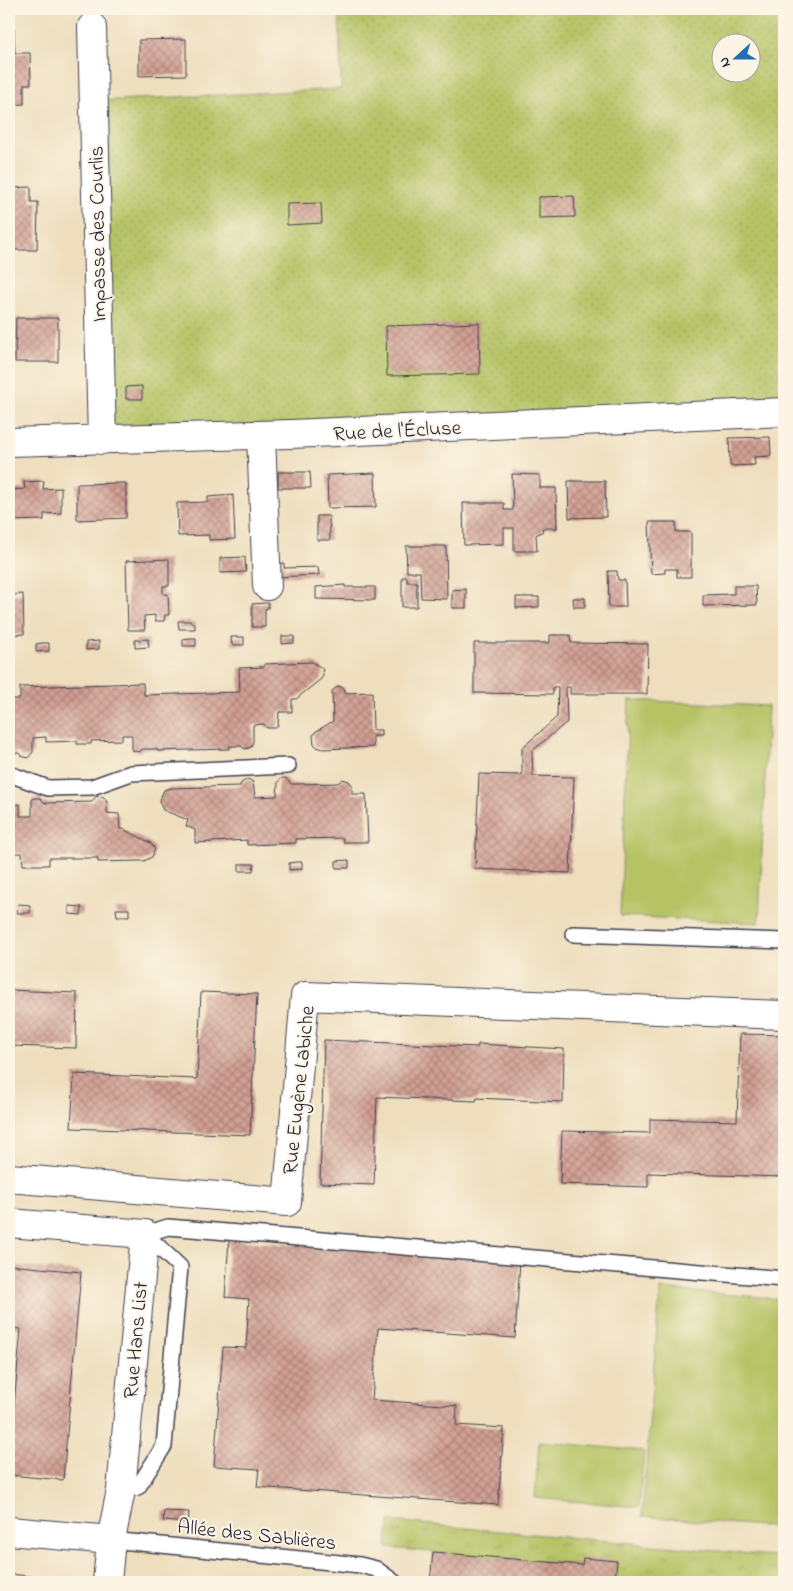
<svg xmlns="http://www.w3.org/2000/svg" width="793" height="1591" viewBox="0 0 793 1591" font-family="'Indie Flower',sans-serif">
<style>
.grass{fill:url(#grass-dots);stroke:#6c7250;fill-rule:evenodd}
.park{fill:url(#park-tufts);stroke:#6c7250}
.garden{fill:#b6c365;stroke:#6c7250}
.building{fill:url(#building-cross-hatch)}
.lines{fill:none;stroke-linecap:round;stroke-linejoin:round}
.service-casing{stroke:#413e4e;stroke-width:18}
.minor-casing{stroke:#413e4e;stroke-width:30}
.service{stroke:#fff;stroke-width:15}
.minor{stroke:#fff;stroke-width:28}
.labels{text-anchor:middle;stroke-width:4;stroke-linejoin:round;paint-order:stroke}
.street-label{font-size:21px;fill:#22223b;stroke:#fcf5e5}
</style>
<defs>
<pattern id="grass-dots" width="8" height="8" patternUnits="userSpaceOnUse" patternTransform="scale(1.25)"><rect width="8" height="8" fill="#b6c365"/><path d="M2 2h.1M6 6h.1" fill="none" stroke="#9ca759" stroke-width="1.8" stroke-linecap="round"/></pattern>
<pattern id="park-tufts" width="24" height="20" patternUnits="userSpaceOnUse" patternTransform="scale(1.25)"><rect width="24" height="20" fill="#b6c365"/><path d="M3 7l-1-3M5 7V3M7 7l1-3M15 17l-1-3M17 17v-4M19 17l1-3" fill="none" stroke="#9ca759"/></pattern>
<pattern id="building-cross-hatch" width="8" height="8" patternUnits="userSpaceOnUse" patternTransform="scale(1.25)"><rect width="8" height="8" fill="#d19f93"/><path d="M0 0l8 8M0 8l8-8" fill="none" stroke="#a98179"/></pattern>
</defs>
<rect width="100%" height="100%" fill="#fcf5e5"/>
<filter id="ink" filterUnits="userSpaceOnUse"><feTurbulence type="fractalNoise" baseFrequency=".02" numOctaves="2"/><feDisplacementMap in="SourceGraphic" scale="10" xChannelSelector="R" yChannelSelector="G"/><feConvolveMatrix kernelMatrix="1 2 1 2 8 2 1 2 1" color-interpolation-filters="sRGB"/></filter>
<filter id="wash" filterUnits="userSpaceOnUse"><feTurbulence type="fractalNoise" baseFrequency=".0096" numOctaves="4" result="noise"/><feDisplacementMap in="SourceGraphic" scale="20" xChannelSelector="R" yChannelSelector="G"/><feGaussianBlur stdDeviation="1.12" result="paint"/><feColorMatrix in="noise" values="0 0 0 0 0 0 0 0 0 0 0 0 0 0 0 0 0 1.4 0 .05"/><feComposite in="paint" operator="in"/></filter>
<g filter="url(#wash)">
<rect width="100%" height="100%" fill="#eedebd"/>
<path class="grass" d="M339,9H784V412L102,440L94,101L341,89ZM720,42H750V72H720Z"/>
<path class="park" d="M389,1521L784,1557V1582H615L617,1561L582,1565L387,1548Z"/>
<path class="garden" d="M629,700L768,706L759,923L620,916Z
M660,1289L784,1299V1528L642,1516Z
M539,1441L644,1451L639,1507L535,1498Z"/>
<g id="blocks">
<path class="building" d="M9,29H14L15,53H30L31,84H24V104L9,105Z
M186,39V75L139,76V40Z
M31,187V202H38L37,250H9V188Z
M574,196L575,217L539,218V197Z
M321,203L322,223L287,225V204Z
M16,318H58V362H15Z
M479,323L480,374L387,376L386,326Z
M142,386V399H126V387Z
M770,437L771,456L754,457L755,465L730,466L729,438Z
M278,472H310L311,488H278Z
M375,473L376,507L328,508L327,475Z
M512,474L540,475V488H556L557,528H542L543,531L536,535L537,551H514V528H504V544L464,545L463,503H504V510H513Z
M44,481L43,489L61,488V513L44,514V520L9,521V490L25,489L24,482Z
M568,481H605L606,517L569,518Z
M126,483V518L77,520V484Z
M233,495L235,539L209,540V535L178,536L177,503L208,502V497Z
M317,516H329L330,540H317Z
M649,522H676V532H691V577H677V569H665V573L651,574Z
M406,546H446L447,599L421,598L420,572H407Z
M245,557L246,572L220,573V558Z
M169,559V586H163V594H168L169,615H165L164,621H155V615L144,616L145,630H128L126,561Z
M284,563V568L318,567L319,575L277,577V564Z
M608,571H617L618,580H625L626,607H609Z
M402,577H407V582H417V607H402Z
M345,585V587H375V600L316,599V587Z
M734,586H756L757,605L703,606V595L734,594Z
M466,589V608H452V590Z
M23,594L24,634L9,635V595Z
M516,597H539V607L516,608Z
M573,598H585V607H574Z
M265,603H269L268,608L265,609V627H252V604Z
M178,621H191V623H195V629H179Z
M550,635H570L571,643L648,644L647,694H570V687H566L567,722L532,751L533,776L574,777L570,873L475,869L479,774L522,775V748L557,717L558,687H553V694L474,693V643H550Z
M282,636H294V643L282,644Z
M231,637H244V645H232Z
M190,638H196V646H183V639Z
M148,639L149,647L135,648V640Z
M99,641V649L86,650V642Z
M42,643H49V651L36,652V644Z
M312,662L322,668L323,675L321,679L296,699H292V712H279L278,725L276,728H267L264,724L253,725V742L251,747L245,749L241,746H230L229,749L189,750L157,751V749H142L141,751L138,752L132,750V735H122V740L91,741V744H77V741L46,742V737L33,738V752L28,758L21,756L19,753H9V699H20V687L143,683L144,695L240,692L239,668L264,667V664Z
M338,686L344,688L346,693L372,692L373,730H381V736H373V747L323,749L317,747L314,744L313,736L315,732L333,721L332,691Z
M282,778H286L291,784H298L338,783L343,779L349,781L352,785V794H366L368,842H343V838L296,839V843L247,845V840L195,843V830L186,826L188,820L163,810L159,801L164,790L171,788L240,786L241,783L248,779L253,782L255,797L277,796L278,782Z
M96,796L104,797L107,802V813L119,814L120,829H123L151,843L155,849L152,857L144,861H137L98,862V858H49V865H23L22,853H9V805L20,804V816H32V800L34,798H40L45,803L92,802Z
M783,807H784V839H780Z
M349,860V868H336V861Z
M296,862H302V869L289,870V863Z
M239,864H254L253,871H239Z
M18,904L30,905V913H17Z
M69,906L82,907L81,915L69,914Z
M116,909H129V916H117Z
M9,990L77,993L76,1048L9,1046Z
M201,992L257,994L250,1135L71,1128L74,1074L197,1079Z
M740,1034L784,1035V1177L648,1173V1187L560,1184L562,1131L650,1133V1119L737,1121Z
M324,1040L478,1047V1044L564,1049L563,1102L477,1098L476,1101L377,1097L374,1185L320,1183Z
M229,1240L520,1261L515,1338L378,1328L372,1400L457,1406L456,1425L504,1428L498,1505L257,1487L259,1469L214,1466L223,1347L246,1348L249,1299L225,1297Z
M9,1265L81,1272L63,1480L9,1475V1416H13L21,1329L9,1328Z
M164,1511L189,1512L188,1523L163,1521Z
M433,1552L582,1565L583,1558L617,1561L615,1582H430Z
M9,1574L48,1578V1582H9Z"/>
</g>
</g>
<g filter="url(#ink)">
<use href="#blocks" fill-opacity="0" stroke="#413e4e" stroke-width="1"/>
<g class="lines">
<defs>
<path id="service" d="M9,776L12,775L48,788L92,787L131,773L288,766
M573,934L784,941
M121,1490L138,1487L164,1446L180,1267L145,1234L168,1227L784,1279
M111,1540L360,1565L376,1569L394,1582"/>
<path id="minor" d="M92,27L102,440
M261,435L267,586
M9,442L291,434L784,412
M9,1178L287,1202L305,996L784,1015
M9,1223L145,1234L121,1490L111,1540L107,1582
M9,1531L111,1540"/>
</defs>
<use href="#service" class="service-casing"/>
<use href="#minor" class="minor-casing"/>
<use href="#service" class="service"/>
<use href="#minor" class="minor"/>
</g>
</g>
<g class="labels">
<g class="street-label">
<text transform="translate(97 234) rotate(-91)" y="7">Impasse des Courlis</text>
<text transform="translate(397 430) rotate(-3)" y="7">Rue de l'Écluse</text>
<text transform="translate(298 1090) rotate(-84)" y="7">Rue Eugène Labiche</text>
<text transform="translate(135 1340) rotate(-85)" y="7">Rue Hans List</text>
<text transform="translate(257 1534) rotate(6)" y="7">Allée des Sablières</text>
</g>
</g>
<rect width="793" height="1591" fill="none" stroke="#fcf5e5" stroke-width="30"/>
<g transform="translate(736 58) rotate(249)"><circle r="24" fill="#fcf5e5" stroke="#a5a1a1"/>
<path d="M0-4L9 19L0 12L-9 19Z" fill="#1f6fb2"/>
<text y="-8" font-size="14" font-weight="bold" text-anchor="middle" fill="#22223b">N</text>
</g>
</svg>
